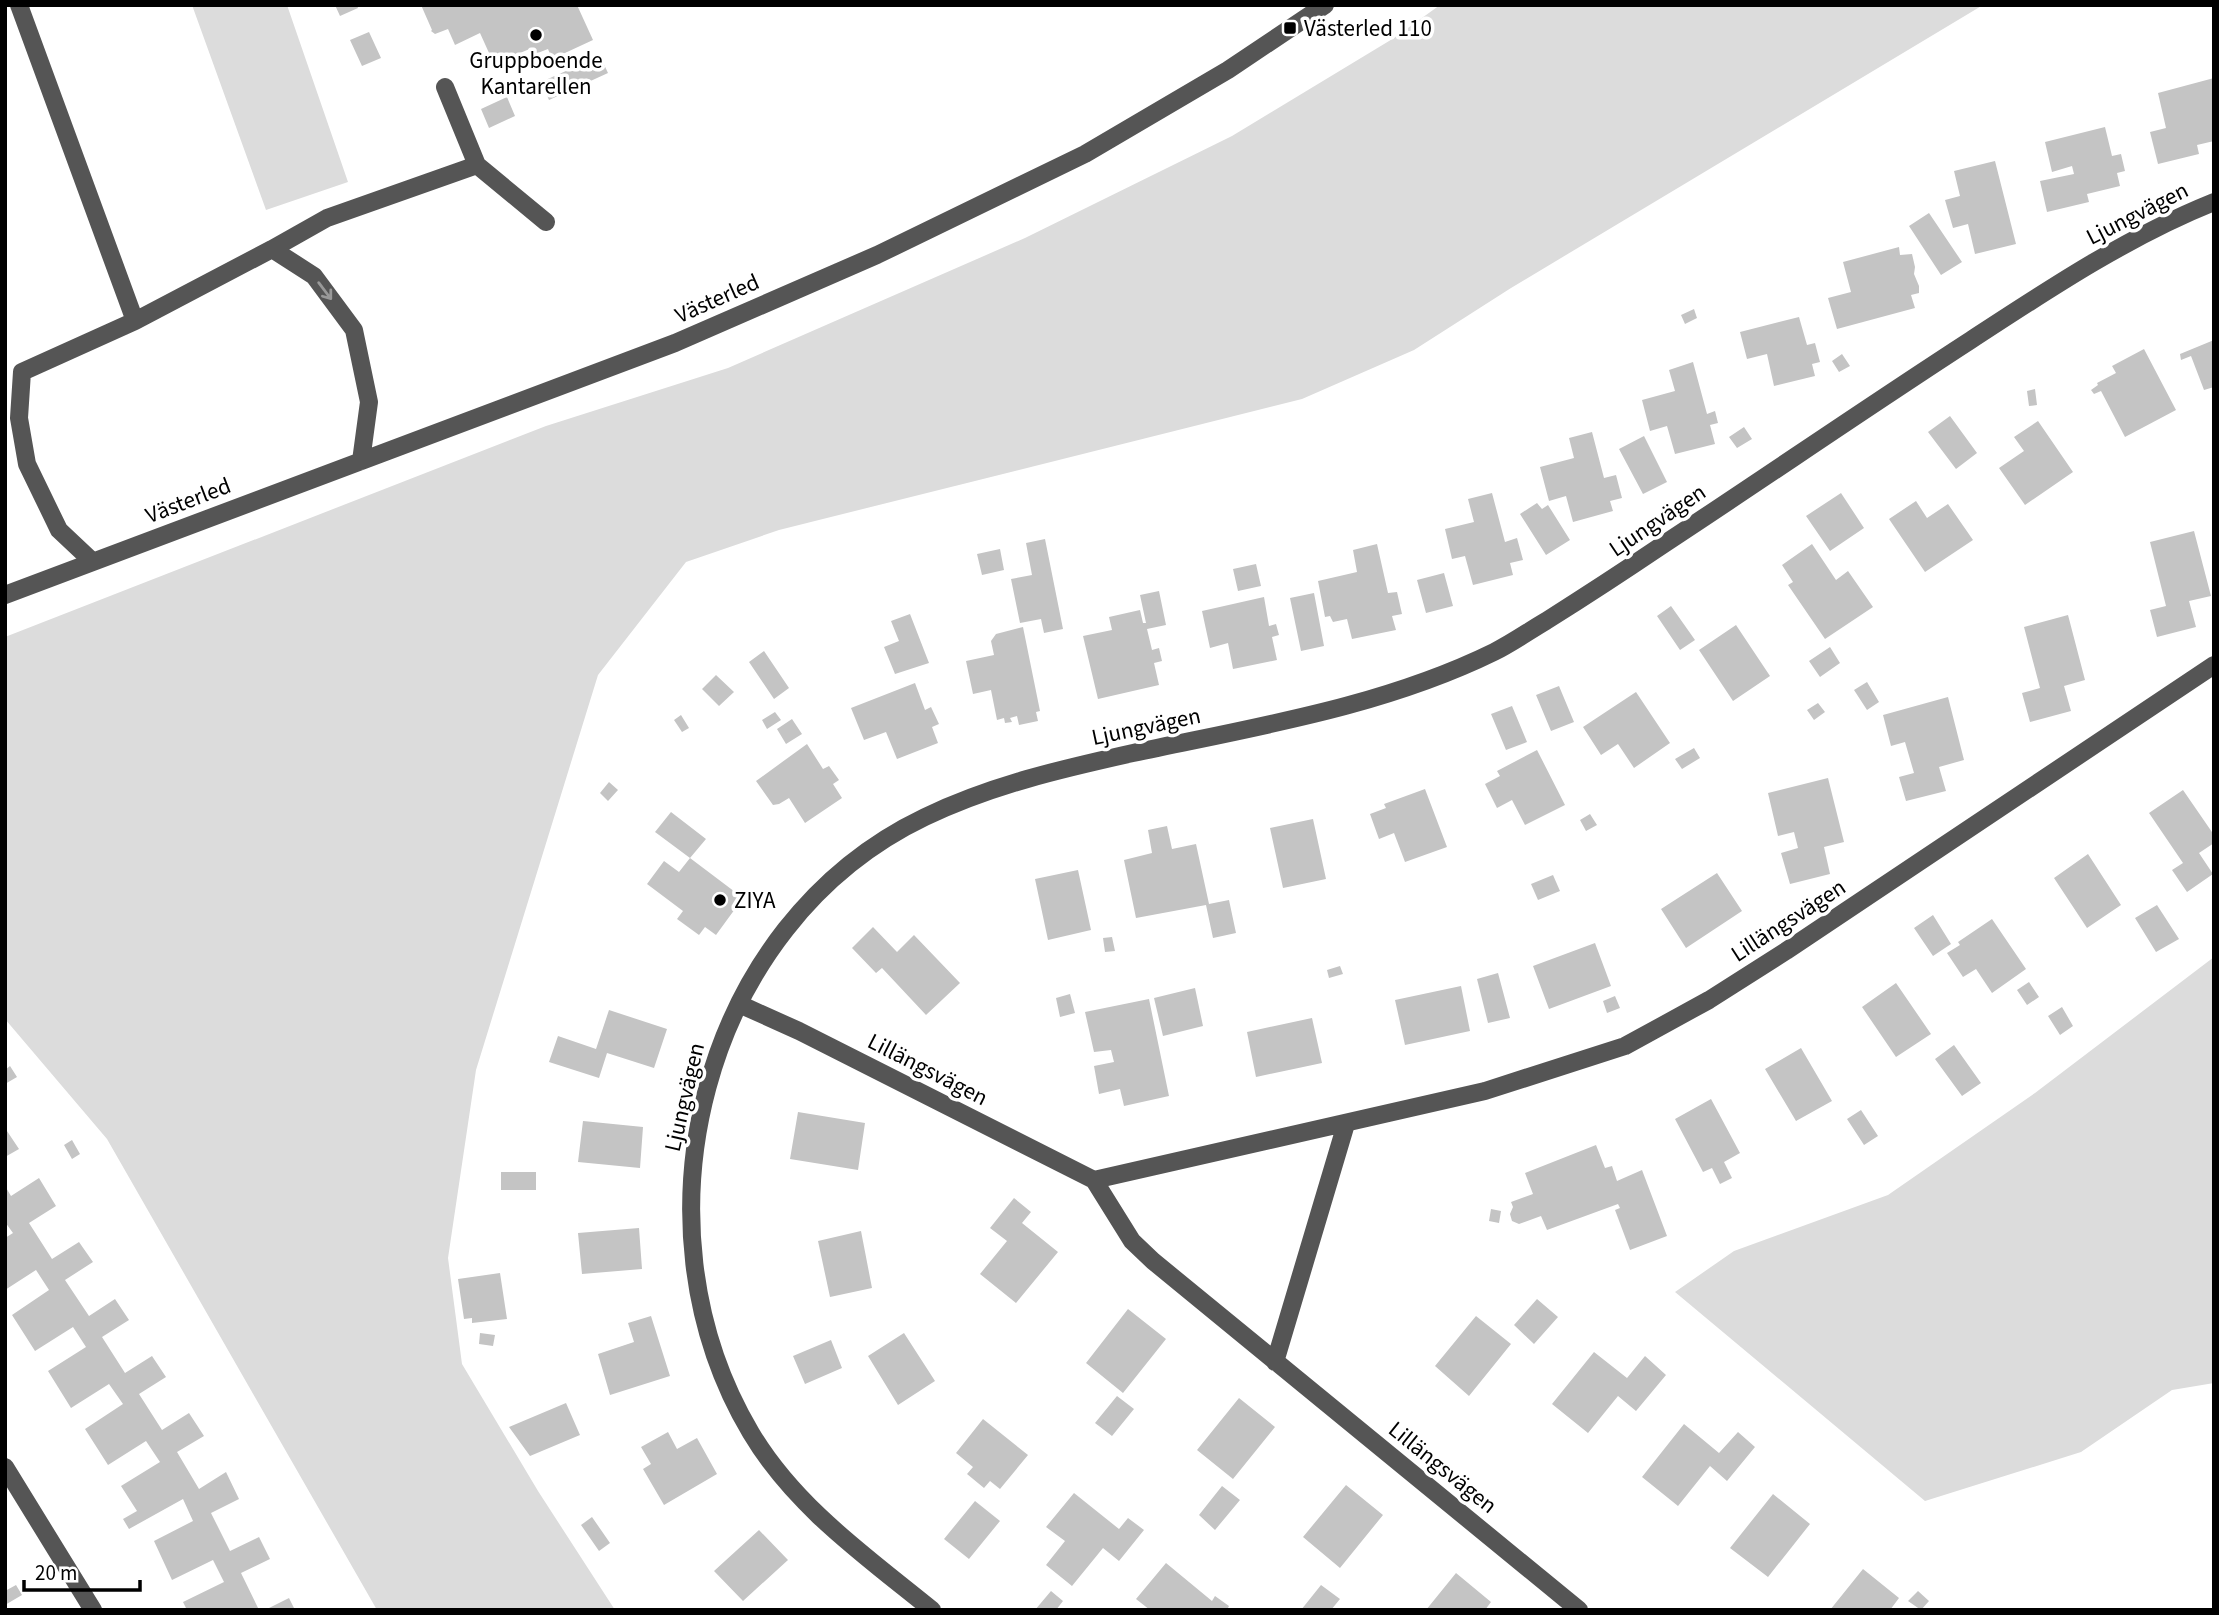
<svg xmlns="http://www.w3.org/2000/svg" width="2219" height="1615" viewBox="0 0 2219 1615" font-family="'Source Sans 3',sans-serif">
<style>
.green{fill:#dcdcdc}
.building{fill:#c4c4c4}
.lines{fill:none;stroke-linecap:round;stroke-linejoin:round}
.minor{stroke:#555;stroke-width:18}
.oneway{stroke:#999}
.poi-dot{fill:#000;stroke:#fff;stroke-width:2.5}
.labels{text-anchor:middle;stroke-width:7;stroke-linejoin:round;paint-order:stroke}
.poi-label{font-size:23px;fill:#000;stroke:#fff;text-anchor:start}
.street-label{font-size:23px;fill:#000;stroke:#fff}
</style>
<rect width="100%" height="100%" fill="#fff"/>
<path class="green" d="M192,5H287L348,182L266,210Z
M1440,5H1983L1511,288L1414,350L1302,399L779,530L686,562L598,675L476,1070L448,1258L462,1364L538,1491L615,1610H377L107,1139L5,1019V637L546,426L728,368L1025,238L1232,136L1394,38Z
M2214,957V1383L2172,1390L2081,1452L1925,1501L1675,1292L1734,1251L1888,1195L2035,1093Z"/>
<path class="building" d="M335,5H357L358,8L340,16Z
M421,5H577L593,40L552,59L548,49L535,54L532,48L494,64L480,33L455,45L448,29L435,34L431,31L432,30Z
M369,32L381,58L362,66L350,40Z
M600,56L608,73L549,100L541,82Z
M2214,78V141L2197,145L2199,154L2158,164L2150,132L2166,128L2158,93Z
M507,97L515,116L489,128L481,109Z
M2105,127L2112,156L2121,154L2125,171L2117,173L2120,186L2087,194L2089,202L2047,212L2040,181L2074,174L2072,166L2052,172L2045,142Z
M1995,161L2016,244L1975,254L1968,224L1953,228L1945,200L1960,196L1954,171Z
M1929,213L1962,262L1941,275L1909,226Z
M1899,247L1900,255L1912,254L1915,267L1914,274L1919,286V293L1911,295L1915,308L1837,329L1828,298L1851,292L1843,262Z
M1694,309L1697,318L1685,324L1681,315Z
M1799,317L1807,345L1815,343L1820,362L1812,364L1815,376L1774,386L1767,354L1747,359L1740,332Z
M2214,340V387L2204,390L2191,356L2181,360L2180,354Z
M2144,349L2176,410L2125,437L2101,391L2094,394L2091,390L2098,385L2097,383L2116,373L2112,366Z
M1842,354L1850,366L1839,372L1832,361Z
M1693,362L1707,414L1715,411L1718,423L1710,425L1715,444L1675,454L1667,426L1650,431L1642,400L1675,391L1669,370Z
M2035,389L2037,405L2029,406L2027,391Z
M1950,416L1977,453L1956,469L1928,432Z
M2038,421L2073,472L2025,505L1999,468L2024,451L2014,437Z
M1744,427L1752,439L1737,448L1729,437Z
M1592,432L1604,478L1616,475L1622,498L1610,501L1613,511L1573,522L1566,496L1549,501L1540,467L1574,458L1569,438Z
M1644,436L1667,482L1643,494L1619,449Z
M1492,493L1505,542L1517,538L1523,560L1510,563L1513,575L1473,585L1465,556L1452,559L1445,529L1474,522L1468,499Z
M1841,493L1864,528L1830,551L1806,516Z
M1916,501L1927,518L1948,504L1973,540L1925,572L1889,519Z
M1537,503L1542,509L1548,505L1570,540L1546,555L1520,514Z
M2194,531L2211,596L2189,601L2196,627L2157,637L2150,610L2166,606L2150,542Z
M1045,539L1063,629L1044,633L1041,619L1020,623L1011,579L1032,575L1026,543Z
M1377,544L1388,593L1397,592L1402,614L1392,616L1396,630L1352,639L1347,619L1333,622L1330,616L1325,617L1318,581L1357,572L1353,550Z
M1812,544L1836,580L1848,571L1873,607L1825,639L1788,585L1793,582L1782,565Z
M1000,549L1004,570L982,575L977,554Z
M1256,564L1261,586L1238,591L1233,569Z
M1444,573L1453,606L1426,613L1417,580Z
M1159,591L1166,625L1147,629L1152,650L1159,648L1162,661L1154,663L1159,685L1098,699L1083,636L1112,630L1109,617L1140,610L1143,623H1146L1140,595Z
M1314,593L1324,646L1301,651L1290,598Z
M1264,597L1269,626L1276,624L1279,635L1272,637L1277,660L1233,669L1228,643L1210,648L1202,611Z
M1671,606L1695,640L1680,650L1657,616Z
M910,614L929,663L895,674L884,647L899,641L891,621Z
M2068,615L2085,680L2064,686L2071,711L2030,722L2022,693L2040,688L2024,627Z
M1736,625L1770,676L1733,701L1699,650Z
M1023,627L1040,711L1036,712L1038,721L1019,725L1017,716L1010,718L1012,722L1005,723L1004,718L997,720L991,690L973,694L966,661L994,655L991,641L996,634Z
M1830,647L1840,663L1820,677L1809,661Z
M764,651L789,688L774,699L749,662Z
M716,675L734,692L719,706L702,689Z
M1867,682L1879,702L1867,710L1854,690Z
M915,683L925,710L931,707L939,724L932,727L938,743L897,759L886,732L864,740L851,708Z
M1559,686L1574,722L1551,731L1536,695Z
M1636,692L1670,743L1634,768L1618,744L1601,755L1583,727Z
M1948,697L1964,760L1939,767L1946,791L1906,801L1899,777L1914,773L1905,742L1891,746L1883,715Z
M1818,703L1825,712L1814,720L1807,710Z
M1512,706L1527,742L1506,750L1491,714Z
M775,712L781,720L767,729L762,720Z
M681,715L689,728L682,732L674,720Z
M792,719L802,734L786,744L777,729Z
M807,744L823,769L829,766L839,780L833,784L842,798L805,823L789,798L779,804L773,805L756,781Z
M1694,748L1700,758L1682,769L1675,759Z
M1537,750L1565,805L1525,825L1512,800L1497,808L1485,784L1500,776L1497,771Z
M1828,778L1844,842L1824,847L1830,874L1790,884L1781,853L1798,848L1794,832L1778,836L1768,793Z
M609,782L618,790L608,801L600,793Z
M1425,789L1447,847L1405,862L1394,833L1379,839L1370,814L1386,808L1384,804Z
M2183,790L2214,835V843L2199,853L2213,874L2187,892L2172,870L2183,863L2149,813Z
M671,812L706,839L690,858L743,898L716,935L705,927L699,935L677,919L683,911L647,884L664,861L679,872L690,858L655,832Z
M1590,814L1597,825L1586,831L1580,820Z
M1313,819L1326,879L1283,888L1270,828Z
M1167,826L1172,849L1196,844L1209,904L1229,900L1236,933L1213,938L1206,905L1136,918L1124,860L1152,853L1148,830Z
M2088,854L2121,905L2087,928L2054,878Z
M1078,870L1091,930L1048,940L1035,879Z
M1717,873L1742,911L1686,948L1661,909Z
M1553,875L1560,891L1538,900L1531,884Z
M2157,905L2179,939L2156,952L2135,918Z
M1933,915L1951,944L1933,956L1914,928Z
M1992,919L2026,969L1992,993L1976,969L1963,977L1947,953L1960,945L1958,942Z
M873,927L897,952L914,935L960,983L926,1015L882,968L876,973L852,948Z
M1112,937L1115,951L1105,952L1103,938Z
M1595,943L1611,986L1549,1009L1533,966Z
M1340,966L1343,974L1329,978L1327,970Z
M1498,973L1510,1018L1488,1023L1477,979Z
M2029,982L2039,997L2027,1005L2017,990Z
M1896,983L1931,1034L1896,1057L1862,1007Z
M1461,986L1470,1031L1405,1045L1395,1000Z
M1195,988L1203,1026L1163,1036L1154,998Z
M1070,994L1075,1013L1060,1017L1056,998Z
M1615,996L1620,1008L1607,1013L1603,1001Z
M1149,999L1169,1096L1124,1106L1120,1089L1099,1094L1094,1066L1114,1062L1111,1050L1094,1052L1085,1012Z
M2062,1007L2073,1026L2060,1035L2048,1016Z
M609,1010L667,1029L654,1068L607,1053L599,1078L549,1062L558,1036L596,1049Z
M1312,1018L1322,1063L1256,1077L1247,1032Z
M1954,1045L1981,1083L1962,1096L1935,1059Z
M1801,1048L1832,1101L1796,1121L1765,1069Z
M10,1066L17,1077L5,1084V1070Z
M1711,1099L1740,1153L1724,1162L1732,1178L1720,1184L1712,1168L1703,1172L1675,1119Z
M1861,1110L1878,1136L1864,1145L1847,1119Z
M798,1112L865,1123L858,1170L790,1159Z
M583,1121L643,1127L640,1168L578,1162Z
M5,1128L19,1149L5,1157Z
M72,1140L80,1154L72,1159L64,1145Z
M1596,1145L1605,1168L1612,1166L1617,1181L1642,1170L1667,1236L1630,1250L1615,1210L1620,1208L1618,1204L1547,1230L1541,1216L1519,1224L1512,1221L1510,1214L1513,1207L1511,1202L1533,1194L1525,1173Z
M501,1172H536V1190H501Z
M39,1178L56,1206L29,1223L52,1259L79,1242L93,1262L65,1280L89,1316L115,1299L129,1320L102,1337L125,1373L152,1356L166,1377L139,1394L162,1430L189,1413L204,1436L177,1452L199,1489L226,1472L239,1499L211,1513L230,1551L259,1537L270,1559L241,1573L259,1610H187L183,1602L224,1582L213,1560L172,1580L154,1541L193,1521L183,1499L129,1529L123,1519L137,1511L121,1486L160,1462L146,1441L108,1465L85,1429L123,1404L109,1384L71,1408L48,1371L86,1347L73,1327L35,1351L12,1315L49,1290L36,1270L5,1290V1238L13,1233L5,1222V1186L11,1196Z
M1014,1198L1031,1212L1022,1223L1058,1252L1016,1303L980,1274L1007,1241L990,1228Z
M1491,1209L1501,1211L1499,1223L1489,1221Z
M639,1228L642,1269L582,1274L578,1233Z
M861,1231L872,1288L830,1297L818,1241Z
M500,1273L507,1319L472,1323V1318L464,1319L458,1279Z
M1537,1299L1558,1317L1534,1344L1514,1325Z
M1128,1309L1166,1339L1123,1393L1086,1363Z
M651,1316L670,1376L610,1395L598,1354L634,1342L628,1323Z
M1476,1316L1511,1344L1469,1396L1435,1366Z
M480,1333L495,1335L493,1346L479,1344Z
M904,1333L935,1381L898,1405L868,1356Z
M831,1340L842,1368L805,1384L793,1356Z
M1594,1352L1627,1378L1645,1356L1666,1375L1636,1411L1618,1396L1588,1433L1552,1404Z
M1117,1396L1134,1409L1112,1436L1095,1423Z
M1239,1398L1275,1427L1233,1479L1197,1450Z
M566,1403L580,1435L530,1456L509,1427Z
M983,1419L1028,1455L1000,1489L990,1481L984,1488L967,1474L973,1467L956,1453Z
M1684,1424L1719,1453L1738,1432L1755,1447L1727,1481L1710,1466L1678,1506L1642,1477Z
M668,1432L677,1449L697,1438L717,1474L664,1505L643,1469L651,1464L641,1447Z
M1346,1485L1383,1515L1340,1568L1303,1537Z
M1222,1486L1240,1500L1215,1530L1199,1515Z
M1074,1493L1119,1529L1128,1518L1144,1530L1119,1561L1103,1548L1072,1586L1046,1565L1065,1541L1046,1527Z
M1773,1494L1810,1524L1768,1577L1730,1548Z
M975,1501L1000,1521L969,1559L944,1539Z
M592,1517L610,1543L599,1551L581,1525Z
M759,1530L788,1560L743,1601L714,1571Z
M1166,1563L1212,1601L1215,1596L1229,1606L1227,1610H1150L1136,1599Z
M1863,1569L1899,1598L1890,1610H1830Z
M1456,1573L1491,1602L1485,1610H1426Z
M16,1585L22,1595L5,1605V1591Z
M1321,1585L1340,1599L1331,1610H1301Z
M1051,1591L1063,1601L1056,1610H1035Z
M1918,1591L1929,1601L1921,1610L1908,1601Z
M289,1598L295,1610H265Z"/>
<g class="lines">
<path class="minor" d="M19,5L135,321L22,372L19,418L27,464L59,530L93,562
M477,165L546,222
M272,249L314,276L354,330L369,402L361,461
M135,321L272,249L327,218L477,165L445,87
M5,595L675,343L877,255L1085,154L1228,70L1325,5
M739,1004L799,1031L1094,1180L1132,1241L1153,1261L1579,1610
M1094,1180L1485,1091L1625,1046L1709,1000L1786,951L2214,665
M1275,1362L1346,1124
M5,1467L93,1610
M932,1610C867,1557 795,1507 751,1433C627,1225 701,924 925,817C992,785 1061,769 1133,753C1254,727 1382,707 1494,652C1512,643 1529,631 1546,621C1584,597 1621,573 1658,548C1763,479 1866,408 1971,340C2049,289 2127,237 2214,202"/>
</g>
<defs><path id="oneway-shaft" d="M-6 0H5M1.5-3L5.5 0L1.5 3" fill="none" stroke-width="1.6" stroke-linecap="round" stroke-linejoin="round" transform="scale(1.75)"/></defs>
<use class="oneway" href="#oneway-shaft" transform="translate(325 291) rotate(53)"/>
<g class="poi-dot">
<rect x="1283" y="21" width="14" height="14" rx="3.5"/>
<circle cx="536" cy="35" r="7"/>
<circle cx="720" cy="900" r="7"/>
</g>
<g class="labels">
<g class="poi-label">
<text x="1304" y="36">Västerled 110</text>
<text x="536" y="68" text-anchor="middle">Gruppboende<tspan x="536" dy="26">Kantarellen</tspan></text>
<text x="734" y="908">ZIYA</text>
</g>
<g class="street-label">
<text transform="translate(2137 213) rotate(-27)" y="8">Ljungvägen</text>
<text transform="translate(717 298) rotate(-24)" y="8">Västerled</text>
<text transform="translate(188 500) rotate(-21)" y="8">Västerled</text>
<text transform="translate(1657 520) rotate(-34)" y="8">Ljungvägen</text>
<text transform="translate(1146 726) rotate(-12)" y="8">Ljungvägen</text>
<text transform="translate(1788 920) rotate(-33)" y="8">Lillängsvägen</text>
<text transform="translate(928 1069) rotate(27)" y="8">Lillängsvägen</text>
<text transform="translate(684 1097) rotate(-77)" y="8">Ljungvägen</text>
<text transform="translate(1443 1467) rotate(39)" y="8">Lillängsvägen</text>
</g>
</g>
<rect width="2219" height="1615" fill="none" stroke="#000000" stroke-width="14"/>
<path d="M24 1580v10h116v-10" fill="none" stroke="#000000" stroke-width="3.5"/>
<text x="35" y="1580" font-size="21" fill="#000000" stroke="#ffffff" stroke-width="5" paint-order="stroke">20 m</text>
</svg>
